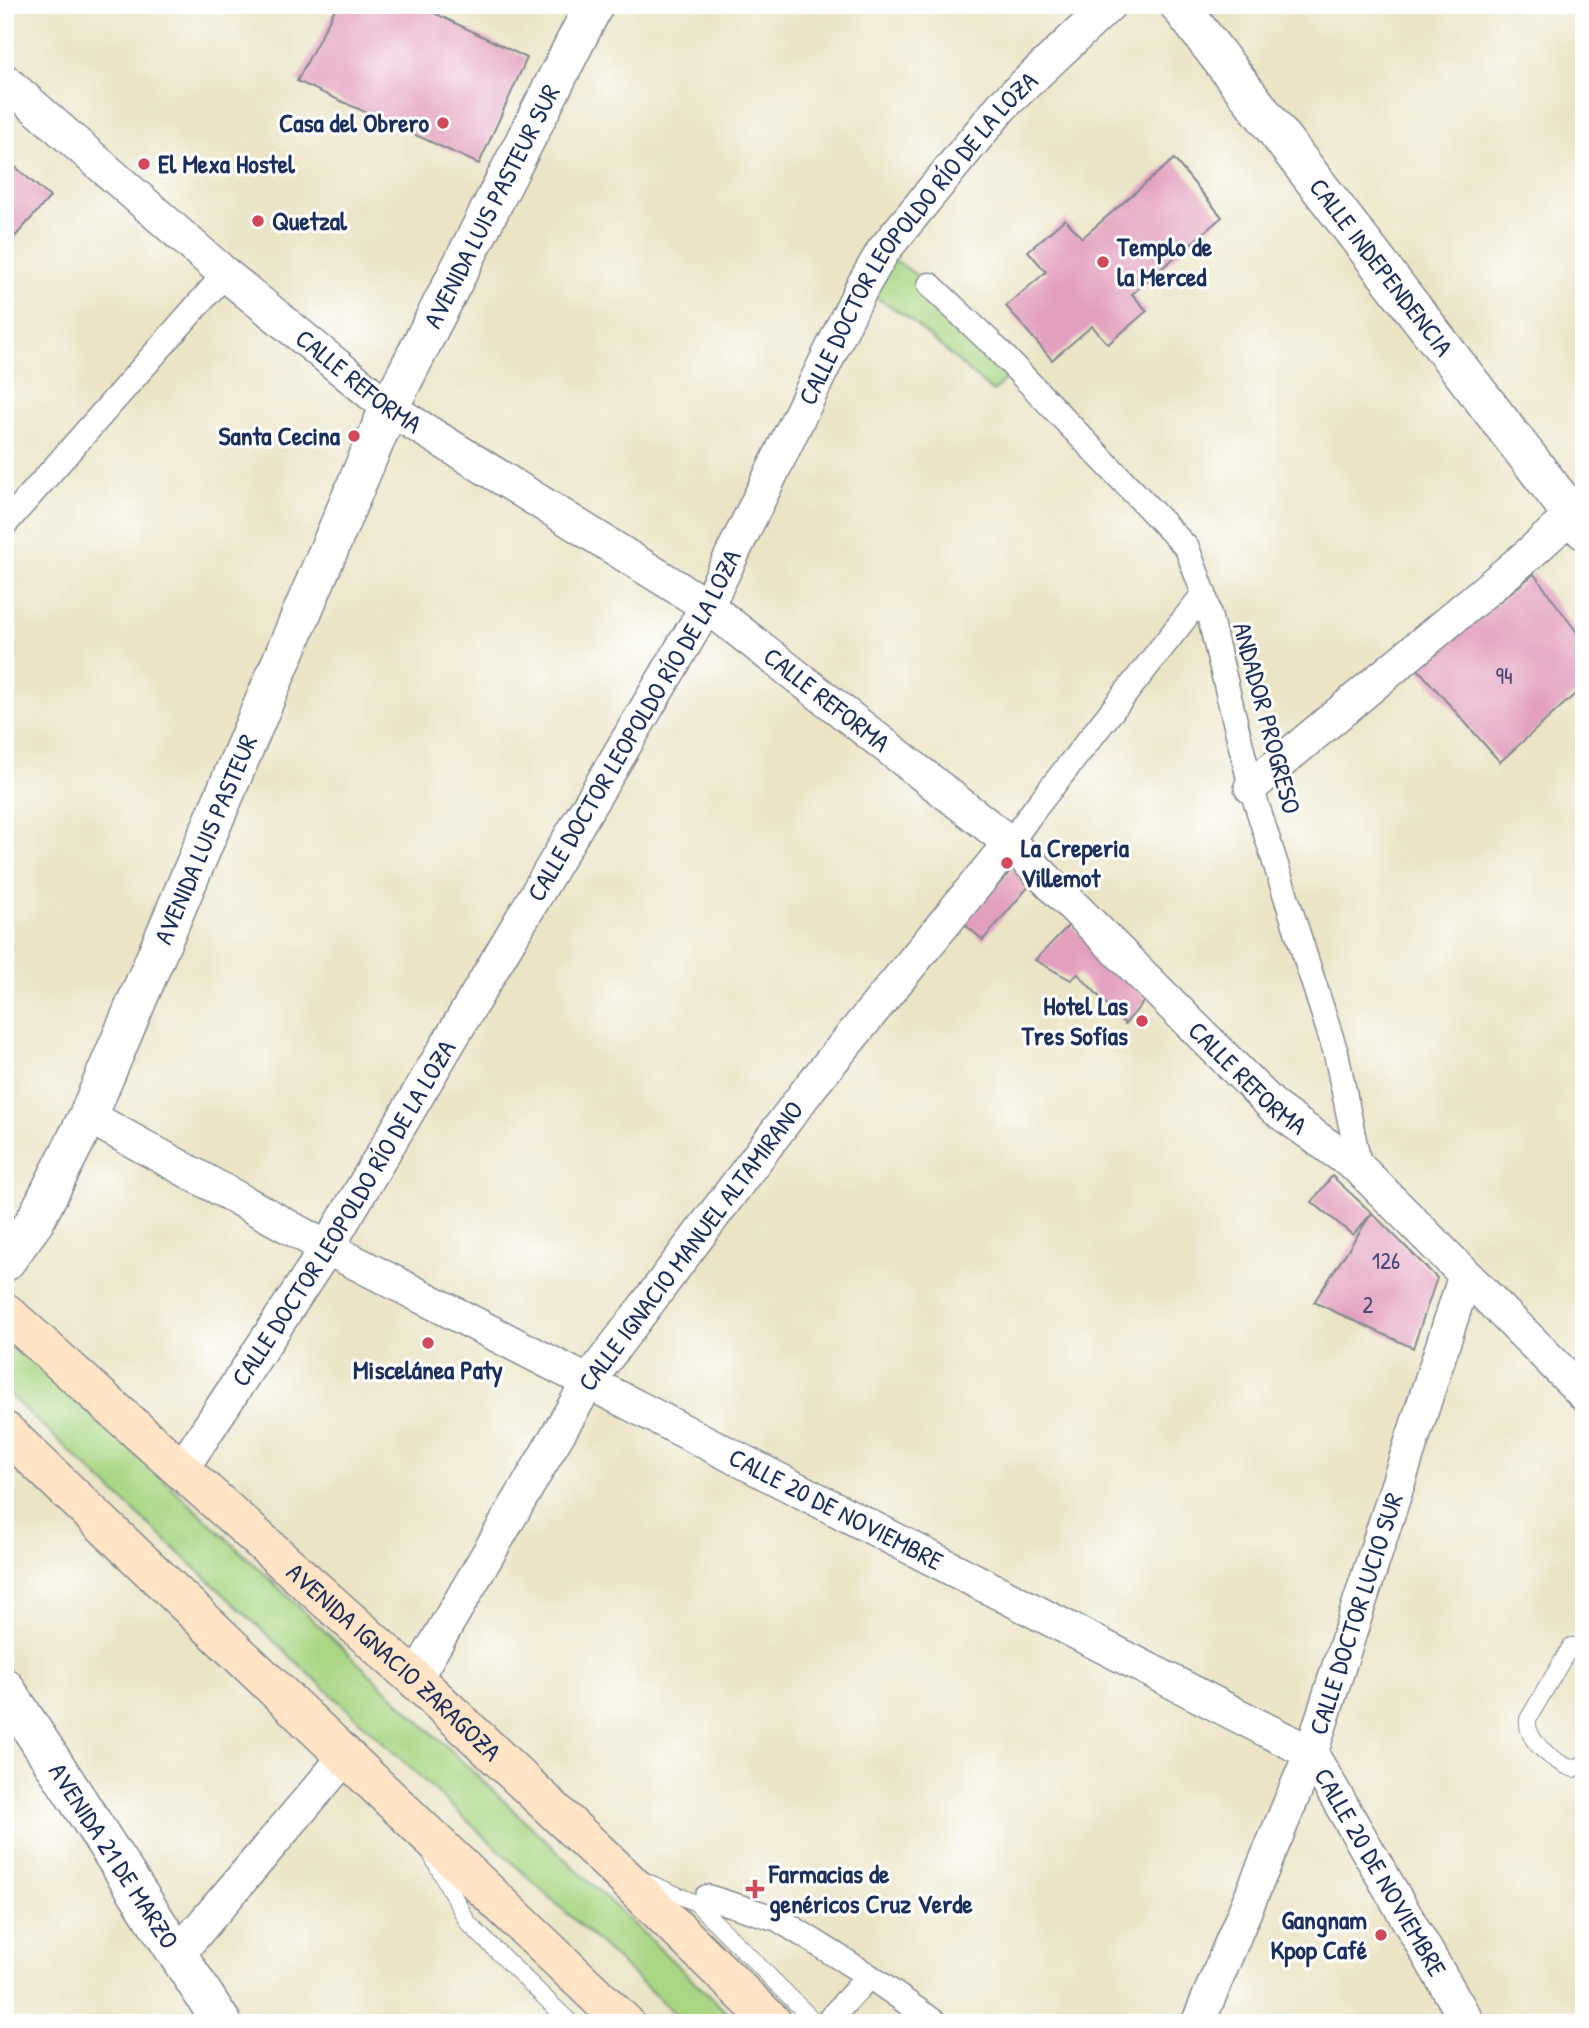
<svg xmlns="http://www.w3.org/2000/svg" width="1589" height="2028" viewBox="0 0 1589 2028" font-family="'Patrick Hand',sans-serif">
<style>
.green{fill:#a9d683;stroke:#628270;stroke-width:2}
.building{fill:#e39fbe}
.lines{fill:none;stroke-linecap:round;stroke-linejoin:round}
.service-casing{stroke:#838a92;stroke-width:18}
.pedestrian-casing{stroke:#838a92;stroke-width:27}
.minor-casing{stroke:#838a92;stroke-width:36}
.tertiary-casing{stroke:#838a92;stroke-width:41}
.secondary-casing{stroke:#838a92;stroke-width:41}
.service{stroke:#fff;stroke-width:16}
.pedestrian{stroke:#fff;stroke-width:24}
.minor{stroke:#fff;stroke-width:33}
.tertiary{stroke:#fff;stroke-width:38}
.secondary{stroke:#ffe4c6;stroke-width:38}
.poi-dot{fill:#d1495b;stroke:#fff;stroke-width:2.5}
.labels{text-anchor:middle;stroke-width:6;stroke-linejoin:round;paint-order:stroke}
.number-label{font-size:23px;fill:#4d4b76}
.poi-label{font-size:26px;font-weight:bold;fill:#1b2f5e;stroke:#fff;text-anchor:start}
.street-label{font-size:26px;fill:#1b2f5e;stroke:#fff}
</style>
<rect width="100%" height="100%" fill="#fff"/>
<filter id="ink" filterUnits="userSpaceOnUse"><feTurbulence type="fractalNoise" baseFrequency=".0143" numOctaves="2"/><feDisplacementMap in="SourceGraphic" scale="14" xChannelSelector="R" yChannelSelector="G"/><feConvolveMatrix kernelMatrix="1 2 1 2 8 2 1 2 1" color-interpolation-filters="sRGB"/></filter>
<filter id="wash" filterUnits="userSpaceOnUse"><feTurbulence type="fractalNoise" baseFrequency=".00686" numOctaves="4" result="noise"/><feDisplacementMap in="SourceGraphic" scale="28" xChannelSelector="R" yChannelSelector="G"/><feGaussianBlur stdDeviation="1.57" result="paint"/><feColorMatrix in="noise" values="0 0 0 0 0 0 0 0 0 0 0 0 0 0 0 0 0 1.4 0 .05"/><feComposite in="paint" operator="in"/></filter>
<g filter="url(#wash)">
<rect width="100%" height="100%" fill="#ebe4c5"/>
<path class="green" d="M883,251L930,285L1015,368L993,392L906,316L861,289Z
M5,1332L239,1550L738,2023H685L5,1391Z"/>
<g id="blocks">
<path class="building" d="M337,5H418L527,58L479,164L297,81Z
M5,158L50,197L5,248Z
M1174,159L1222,217L1132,294L1147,311L1108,344L1092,326L1052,360L1006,306L1046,272L1028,251L1065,219L1082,238Z
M1534,574L1584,642V686L1500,762L1416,667Z
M1019,861L1037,877L983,940L964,924Z
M1070,924L1146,999L1125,1024L1078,974L1071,980L1035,960Z
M1332,1176L1372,1213L1353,1235L1312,1202Z
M1372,1213L1437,1278L1413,1348L1314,1302Z"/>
</g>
</g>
<g filter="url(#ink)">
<use href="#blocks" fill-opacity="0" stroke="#838a92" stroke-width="2"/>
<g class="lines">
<defs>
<path id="service" d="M1584,1652L1577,1646H1571L1528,1719C1525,1741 1555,1763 1574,1769L1584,1763
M432,1856L468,1923L571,2023
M645,1881L696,1903L816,2023"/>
<path id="pedestrian" d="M930,285L989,341
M996,348L1187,548L1204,594L1251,787L1336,1053L1360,1169
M5,524L225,274
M1010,843L1036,807L1204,594
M707,1897L778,1919L869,1976L936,2023
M830,2019L869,1976"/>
<g id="minor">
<path id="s1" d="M5,81L225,274L389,408L707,606L1010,843L1276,1109L1360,1169L1584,1394"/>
<path d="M1251,787L1528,555L1573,514"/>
<path id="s2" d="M88,1116L327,1248L1311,1753L1468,2023"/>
<path id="s3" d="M181,1470L327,1248L707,606L861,289L883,251L1002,106L1109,5"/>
<path id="s4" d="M415,1679L589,1381L811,1086L1010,843"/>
<path d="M178,1954L346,1756"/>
<path id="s5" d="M1198,2023L1311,1753L1465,1276"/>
</g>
<g id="tertiary">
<path id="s6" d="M1179,5L1584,530"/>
<path id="s7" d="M5,1262L35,1221L88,1116L389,408L594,5"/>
<path id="s8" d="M5,1688L222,2023"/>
</g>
<g id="secondary">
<path id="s9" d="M5,1312L415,1679L617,1870L773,2023"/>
<path d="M5,1431L625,2023"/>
</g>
</defs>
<use href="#service" class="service-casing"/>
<use href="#pedestrian" class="pedestrian-casing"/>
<use href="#minor" class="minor-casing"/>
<use href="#tertiary" class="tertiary-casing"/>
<use href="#secondary" class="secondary-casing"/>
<use href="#service" class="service"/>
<use href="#pedestrian" class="pedestrian"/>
<use href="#minor" class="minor"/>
<use href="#tertiary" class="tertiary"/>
<use href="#secondary" class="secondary"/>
</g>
</g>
<g class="poi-dot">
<circle cx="443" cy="123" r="7"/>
<circle cx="144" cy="164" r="7"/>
<circle cx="258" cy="221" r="7"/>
<circle cx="1103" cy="262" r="7"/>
<circle cx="354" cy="436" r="7"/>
<circle cx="1007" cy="863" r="7"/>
<circle cx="1142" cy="1021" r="7"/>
<circle cx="428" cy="1343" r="7"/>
<path d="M751.5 1878.5h7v7h7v7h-7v7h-7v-7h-7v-7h7z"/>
<circle cx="1381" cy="1935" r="7"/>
</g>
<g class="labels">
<g class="number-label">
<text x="1504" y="684">94</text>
<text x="1386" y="1269">126</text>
<text x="1368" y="1313">2</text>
</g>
<g class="poi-label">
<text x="429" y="132" text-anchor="end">Casa del Obrero</text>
<text x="158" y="173">El Mexa Hostel</text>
<text x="272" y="230">Quetzal</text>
<text x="1117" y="256">Templo de<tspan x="1117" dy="30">la Merced</tspan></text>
<text x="340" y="445" text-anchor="end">Santa Cecina</text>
<text x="1021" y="857">La Creperia<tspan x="1021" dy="30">Villemot</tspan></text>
<text x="1128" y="1015" text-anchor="end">Hotel Las<tspan x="1128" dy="30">Tres Sofías</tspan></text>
<text x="428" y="1379" text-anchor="middle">Miscelánea Paty</text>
<text x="769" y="1883">Farmacias de<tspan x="769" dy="30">genéricos Cruz Verde</tspan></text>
<text x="1367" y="1929" text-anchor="end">Gangnam<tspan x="1367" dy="30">Kpop Café</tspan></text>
</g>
<g class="street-label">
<text dy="9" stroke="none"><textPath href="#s7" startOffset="1164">AVENIDA LUIS PASTEUR SUR</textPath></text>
<text dy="9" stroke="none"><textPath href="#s3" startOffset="1438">CALLE DOCTOR LEOPOLDO RÍO DE LA LOZA</textPath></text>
<text dy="9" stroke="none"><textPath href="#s6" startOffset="331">CALLE INDEPENDENCIA</textPath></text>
<text dy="9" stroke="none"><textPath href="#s1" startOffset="464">CALLE REFORMA</textPath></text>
<text dy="9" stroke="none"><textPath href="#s1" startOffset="1031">CALLE REFORMA</textPath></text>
<text transform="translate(1267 718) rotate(75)" y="9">ANDADOR PROGRESO</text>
<text dy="9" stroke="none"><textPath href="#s3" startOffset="872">CALLE DOCTOR LEOPOLDO RÍO DE LA LOZA</textPath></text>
<text dy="9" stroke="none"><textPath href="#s7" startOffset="469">AVENIDA LUIS PASTEUR</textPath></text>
<text dy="9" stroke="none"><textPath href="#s1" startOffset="1598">CALLE REFORMA</textPath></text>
<text dy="9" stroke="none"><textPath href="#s3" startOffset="304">CALLE DOCTOR LEOPOLDO RÍO DE LA LOZA</textPath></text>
<text dy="9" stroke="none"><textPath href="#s4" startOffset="514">CALLE IGNACIO MANUEL ALTAMIRANO</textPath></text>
<text dy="9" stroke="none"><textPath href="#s2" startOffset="845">CALLE 20 DE NOVIEMBRE</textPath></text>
<text dy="9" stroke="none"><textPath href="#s5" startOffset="439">CALLE DOCTOR LUCIO SUR</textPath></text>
<text dy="9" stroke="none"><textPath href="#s9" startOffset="523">AVENIDA IGNACIO ZARAGOZA</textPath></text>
<text dy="9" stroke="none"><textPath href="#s8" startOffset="200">AVENIDA 21 DE MARZO</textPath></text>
<text dy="9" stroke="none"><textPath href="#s2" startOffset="1517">CALLE 20 DE NOVIEMBRE</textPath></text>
</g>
</g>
<rect width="1589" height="2028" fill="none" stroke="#fff" stroke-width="28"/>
</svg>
